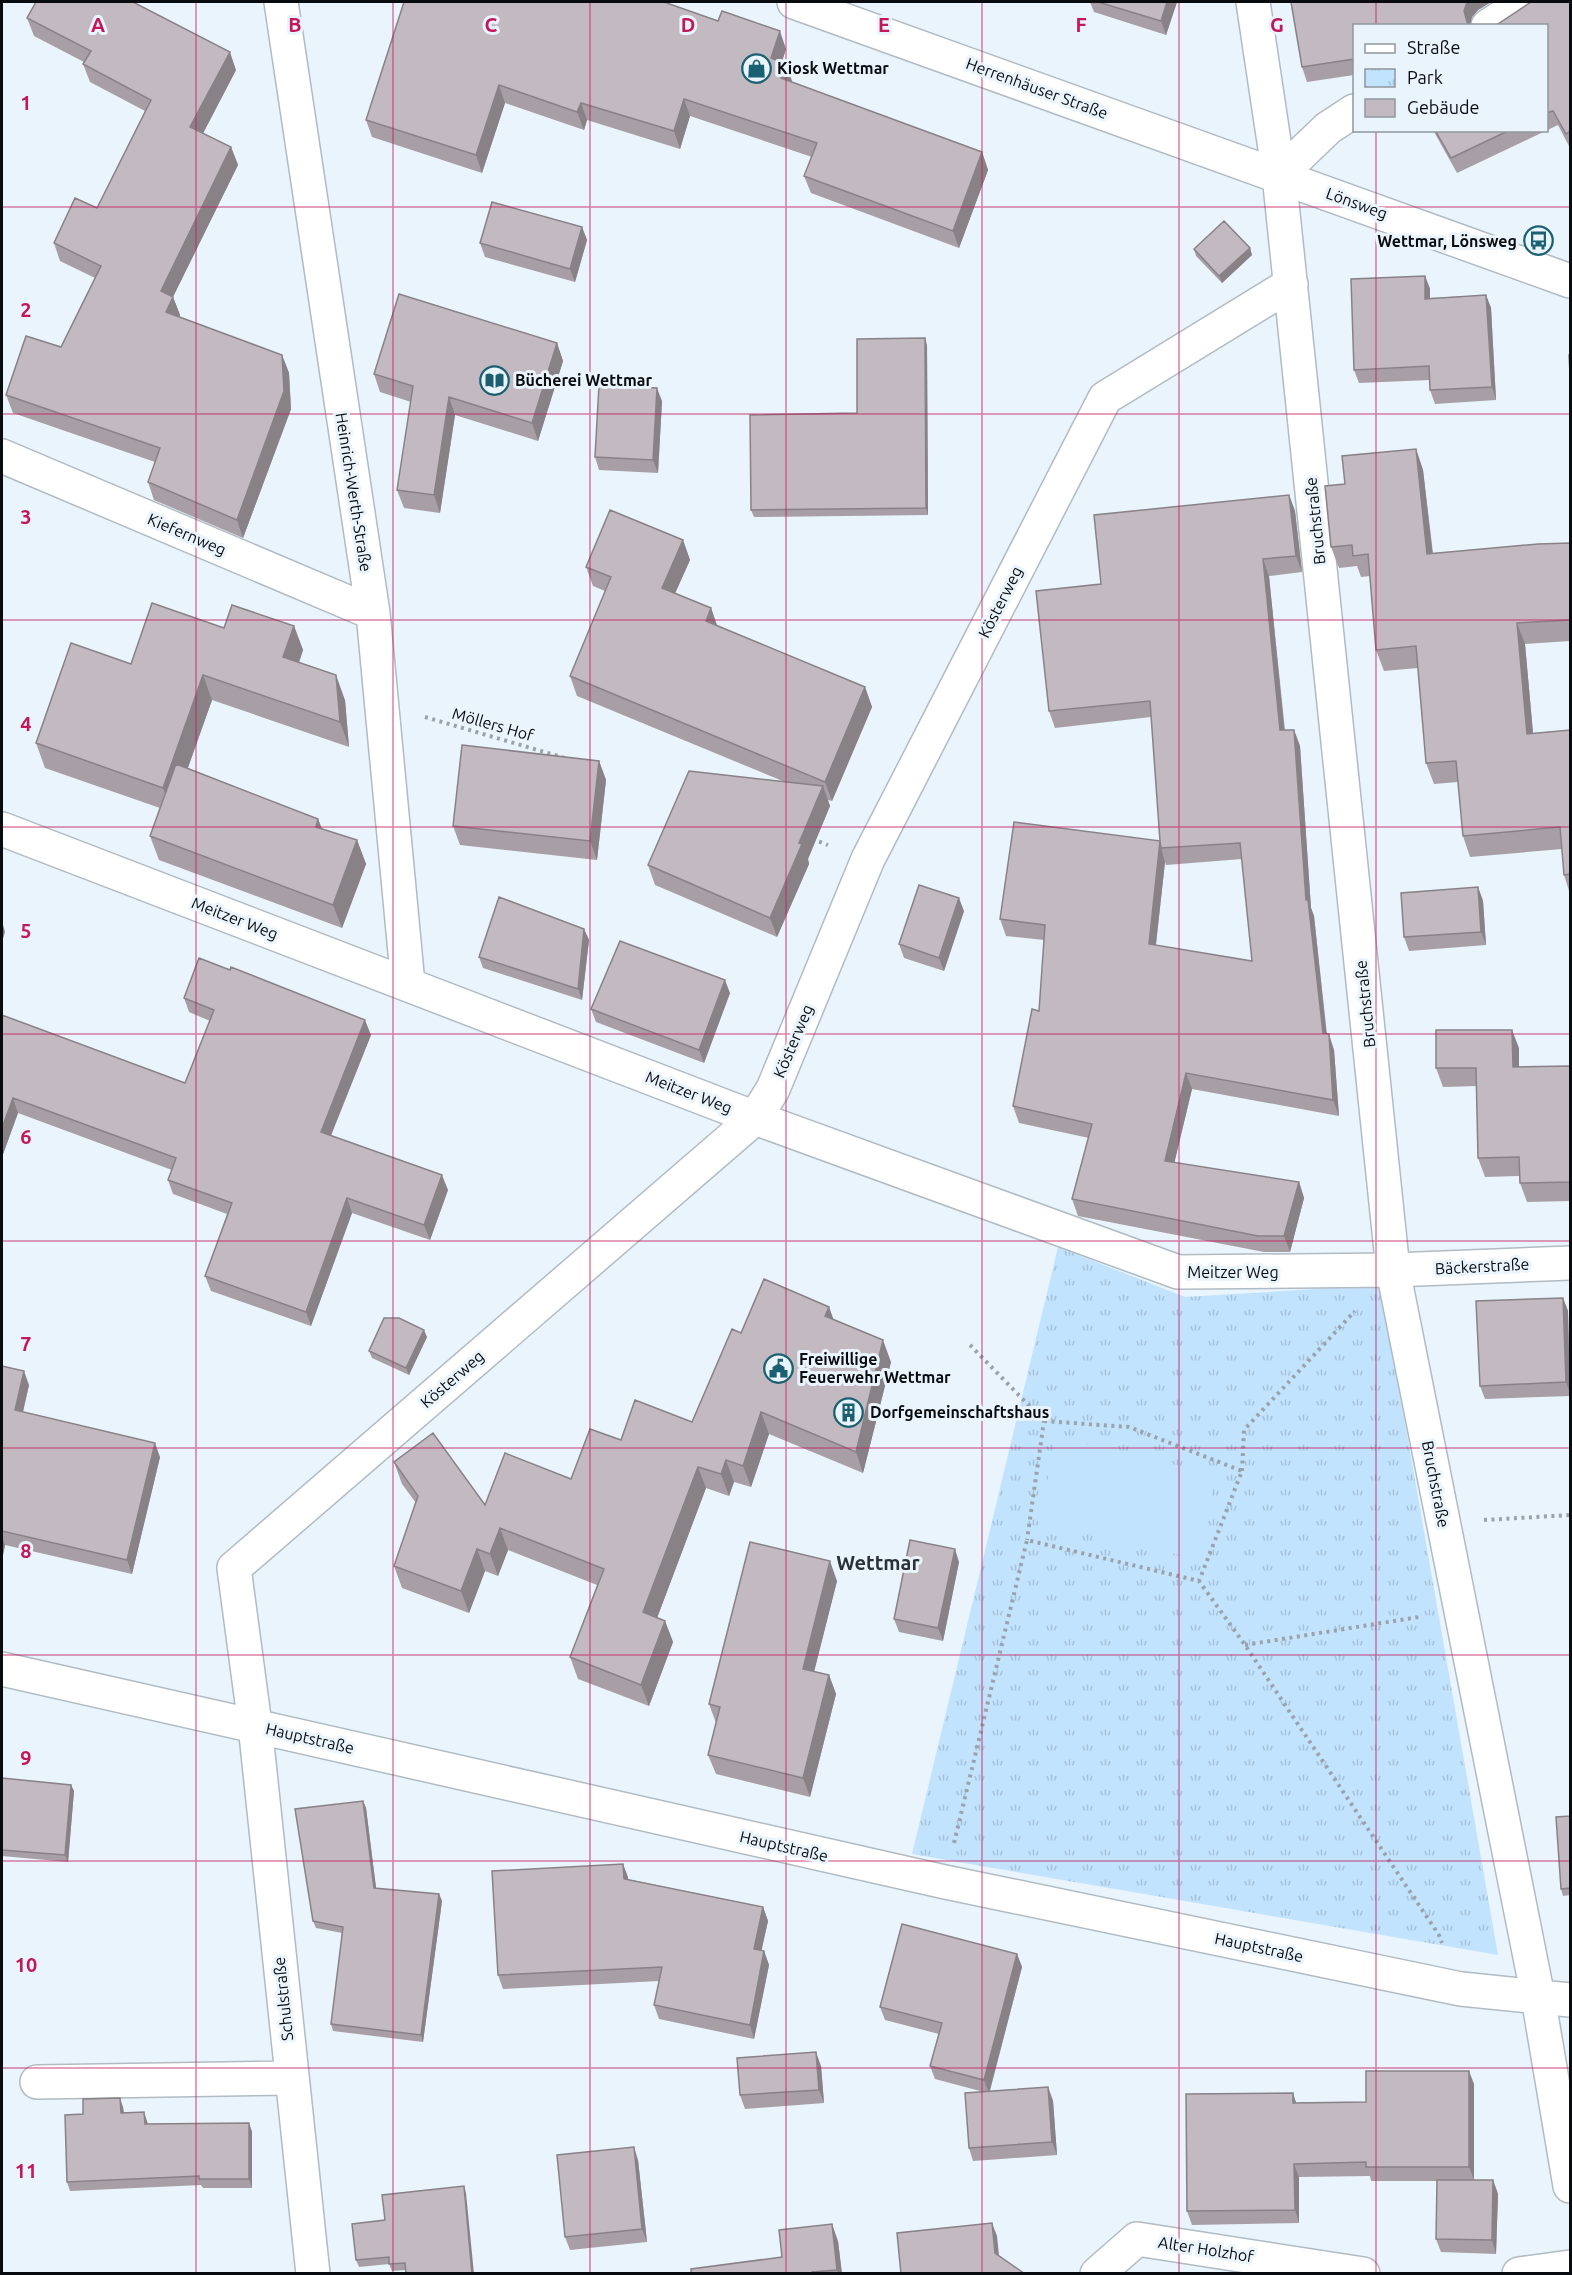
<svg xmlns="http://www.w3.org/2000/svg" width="1572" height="2275" viewBox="0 0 1572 2275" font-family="Ubuntu,sans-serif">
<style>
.park{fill:url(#park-tufts)}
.pitch{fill:#c2e3fe}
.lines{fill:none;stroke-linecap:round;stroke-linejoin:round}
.minor-casing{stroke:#b1bbc3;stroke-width:36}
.path{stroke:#9ba3a9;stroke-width:4;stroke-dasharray:3 4.5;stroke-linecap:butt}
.minor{stroke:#fff;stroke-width:33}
.wall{fill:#a89fa6;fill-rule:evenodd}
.shaded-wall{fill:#888287}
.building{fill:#c3b9c1;stroke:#888287;stroke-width:1.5;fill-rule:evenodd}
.grid{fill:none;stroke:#c2185b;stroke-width:1.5;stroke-opacity:0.55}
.labels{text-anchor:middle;stroke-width:6;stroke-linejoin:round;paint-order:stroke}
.poi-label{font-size:16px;font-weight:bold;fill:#090c0f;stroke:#eaf4fc;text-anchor:start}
.street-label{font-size:16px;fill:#090c0f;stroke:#eaf4fc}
.quarter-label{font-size:20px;font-weight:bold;fill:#2a3138;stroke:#eaf4fc}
.grid-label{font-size:20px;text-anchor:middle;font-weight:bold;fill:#c2185b;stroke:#eaf4fc;stroke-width:6;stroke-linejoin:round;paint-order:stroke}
</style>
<defs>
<pattern id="park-tufts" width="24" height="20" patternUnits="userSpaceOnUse" patternTransform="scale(1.5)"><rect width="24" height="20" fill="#c2e3fe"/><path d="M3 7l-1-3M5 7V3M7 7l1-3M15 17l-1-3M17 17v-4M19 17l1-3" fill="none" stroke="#a5c2d8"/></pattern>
</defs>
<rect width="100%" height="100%" fill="#eaf4fc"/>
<path class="park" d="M1058,1247L1185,1297L1381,1285L1498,1955L912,1854Z"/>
<path class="pitch" d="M1057,1438L1216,1474L1197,1559L1038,1523Z"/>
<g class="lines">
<defs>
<path id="minor" d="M281,2L373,613L408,984
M794,2L1570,281
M1253,2L1279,175L1393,1270L1538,1997L1570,2186
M1488,26L1525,2
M1279,175L1328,128L1354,111
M2,456L373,613
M2,829L755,1118L1178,1272L1393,1270L1570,1263
M2,1669L945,1882L1461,1989L1570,2000
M37,2082L291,2078
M313,2274L255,1725L234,1568L755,1118L773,1089L868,859L1105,398L1291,284
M1097,2274L1137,2239L1363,2274
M1519,2274L1570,2267"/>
</defs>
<use href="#minor" class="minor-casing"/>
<path class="path" d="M425,717L565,758
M812,839L828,845
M970,1345L1044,1421L1027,1540
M1044,1421L1129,1427L1242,1471L1199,1581
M1242,1471L1244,1430L1355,1311
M1484,1520L1570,1515
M1245,1645L1419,1617
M954,1843L1027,1540L1199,1581L1245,1645L1439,1935L1442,1943"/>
<use href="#minor" class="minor"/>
</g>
<path class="wall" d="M404,2L786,49L782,62L786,64L792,82L982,152L988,170L959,248L811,193L804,176L812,157L690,116L680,149L587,120L584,130L505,103L482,173L372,137L366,120Z
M1090,2H1177L1166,35L1094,12Z
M1291,2H1491L1478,10L1472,17L1470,24L1472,26H1354V75L1307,82L1302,67Z
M1570,2V148L1558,125L1457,173L1433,130H1546V26Z
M27,18L236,70L203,133L231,147L238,165L173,297L180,315L179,317L282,355L289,373L291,409L243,538L154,500L148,482L155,462L13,413L6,395L61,347L95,278L60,261L54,243L97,208L145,111L90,82L83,64L84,62L34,36Z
M582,227L587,240L575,282L485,257L480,243Z
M1250,248L1252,255L1222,283L1196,256L1194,249Z
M1425,276L1430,289V298L1486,295L1491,308L1496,400L1435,404L1430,390V380L1359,383L1354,370Z
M557,343L563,361L538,441L455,415L440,513L404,508L397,490L411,402L380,392L374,374Z
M927,345L928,515L754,517L751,510L857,413Z
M662,401L658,473L599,470L595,457Z
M1416,449L1423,470L1433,553L1570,543V641L1525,644L1533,733L1570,730V894L1564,875L1562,849L1470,857L1463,836L1458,782L1434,784L1426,763L1418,668L1384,671L1376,650L1370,576L1361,577L1357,566L1339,568L1331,547L1345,484Z
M1289,495L1295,511L1302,572L1269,576L1285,730H1294L1300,746L1311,908L1314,916L1327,1034L1334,1050L1339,1116L1192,1089L1174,1163L1299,1182L1304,1198L1290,1252H1264L1078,1216L1072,1199L1089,1138L1019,1123L1013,1106L1039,1011L1044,940L1006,936L1000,919L1160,841L1151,717L1055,728L1049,711L1101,584ZM1242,859L1252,961L1156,945L1165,862L1166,865Z
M683,540L690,560L675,593L711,608L717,626L865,687L872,707L832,801L828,800L830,806L808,859L809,864L777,937L655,885L648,865L785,782L577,696L570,676L605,591L593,586L586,567Z
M294,626L303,650L299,663L345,700L349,747L212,700L188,768L318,819L322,829L357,840L366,864L342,928L159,860L150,836L160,808L45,768L36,743L131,664L224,628Z
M599,761L606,780L597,860L460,845L453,826Z
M1478,887L1483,901L1486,945L1409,951L1404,937Z
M964,911L944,971L904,958L899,944Z
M584,929L589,940L582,1000L483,968L479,957Z
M730,993L704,1063L596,1022L591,1009Z
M184,998L371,1035L331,1136L448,1190L430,1240L352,1213L311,1326L211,1291L205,1276L227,1214L173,1194L168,1180L172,1170L18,1113L2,1157V1015L185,1083L210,1021L189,1012Z
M1519,1048V1067L1570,1066V1201L1527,1202L1520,1183L1519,1176L1485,1177L1478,1158L1477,1086L1443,1087L1436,1068Z
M1563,1298L1568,1311L1570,1396L1485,1399L1480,1386Z
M829,1307L833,1319L891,1362L863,1473L769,1434L751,1487L734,1482L729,1496L706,1488L657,1618L665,1621L673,1642L649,1706L578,1679L570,1657L597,1585L508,1550L498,1576L485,1571L469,1613L402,1588L394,1566L416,1503L402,1484L394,1462L485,1505L571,1479L621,1440L692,1422L741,1333Z
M427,1337L409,1375L372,1358L369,1351Z
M2,1366L29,1385L23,1412L160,1457L132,1574L5,1545L2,1560Z
M959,1562L943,1641L899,1632L894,1619Z
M837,1581L814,1671L829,1675L836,1694L810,1797L716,1774L708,1755L716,1723L709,1704Z
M2,1778L71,1785L74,1791L68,1862L2,1856Z
M363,1801L366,1808L376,1889L439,1894L442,1901L423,2042L333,2031L331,2024L342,1933L316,1928L313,1921Z
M1570,1816V1895L1563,1896L1561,1889Z
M623,1864L628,1879L763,1907L768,1921L761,1951H764L769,1965L754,2039L659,2019L654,2005L659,1981L503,1989L498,1975Z
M1017,1954L1022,1967L990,2091L1048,2087L1053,2101L1057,2155L973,2161L969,2148L984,2092L935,2079L930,2066L939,2034L885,2020L880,2007Z
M821,2066L824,2103L745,2109L740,2095Z
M1474,2084V2180H1493L1498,2194L1496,2254L1441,2252L1436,2239L1437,2181H1371L1370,2176L1299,2177V2223L1192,2225L1187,2211L1293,2093L1296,2103L1366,2102Z
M123,2107L124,2112L147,2121L148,2124L249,2123L252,2132V2188H203L201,2185L70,2191L67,2182L83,2114Z
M638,2160L647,2242L570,2250L565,2237Z
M466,2193L406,2270L392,2271L389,2264L359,2267L356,2260L385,2220Z
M838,2241L842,2274H691L782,2257Z"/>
<path class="shaded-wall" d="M1167,2H1177L1166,35L1161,21Z
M1467,2H1491L1478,10L1472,17L1470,26H1469L1464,11Z
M780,31L786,49L777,76L771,58Z
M230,52L236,70L197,145L190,127Z
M786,64L792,81L788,95L781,78Z
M499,85L505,103L482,173L476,155Z
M684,99L690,116L680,149L674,131Z
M581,103L587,120L584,130L577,112Z
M231,147L238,165L167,309L161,291Z
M982,152L988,170L959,248L953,231Z
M582,227L587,240L575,282L570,269Z
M1250,248L1252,255L1222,283L1219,276Z
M1425,276L1430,289V312L1425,299Z
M1486,295L1491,308L1496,400L1492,387Z
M173,297L180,315L173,330L166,312Z
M925,338L927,345L928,515L926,508Z
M557,343L563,361L538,441L532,423Z
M282,355L289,373L291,409L243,538L237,520Z
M657,388L662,401L658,473L653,460Z
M449,397L455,415L440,513L434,495Z
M1416,449L1423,470L1435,575L1427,554Z
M1289,495L1295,511L1302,572L1296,556Z
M683,540L690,560L669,607L662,588Z
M1263,559L1269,576L1286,747L1280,730Z
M711,608L718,628L706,621Z
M1517,623L1525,644L1535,755L1527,734Z
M294,626L303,650L292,682L283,657Z
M203,675L212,700L172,812L163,788Z
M336,675L345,700L349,747L340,722Z
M865,687L872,707L832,801L825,782Z
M1294,730L1300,746L1311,908L1314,916L1328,1049L1323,1033L1306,900Z
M599,761L606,780L597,860L590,841Z
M823,786L830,806L808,859L809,864L777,937L770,918L799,843Z
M318,819L327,842L316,827Z
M357,840L366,864L342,928L333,905Z
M1160,841L1161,848L1165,862L1154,961L1149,944Z
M1478,887L1483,901L1486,945L1481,932Z
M959,898L964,911L944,971L939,958Z
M2,921L5,932L2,942Z
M584,929L589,940L582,1000L578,989Z
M725,980L730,993L704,1063L699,1050Z
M365,1020L371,1035L326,1147L321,1132Z
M1512,1030L1519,1048V1086L1513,1067Z
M1329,1034L1334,1050L1339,1116L1333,1100Z
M1186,1073L1192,1089L1171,1177L1165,1161Z
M13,1098L18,1113L2,1157V1128Z
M442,1175L448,1190L430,1240L424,1225Z
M1299,1182L1304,1198L1290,1252L1284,1236Z
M347,1198L352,1213L311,1326L306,1312Z
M1563,1298L1568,1311L1570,1393L1566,1382Z
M829,1307L837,1329L825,1316Z
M424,1330L427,1337L409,1375L406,1368Z
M883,1340L891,1362L863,1473L856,1452Z
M24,1371L29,1385L20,1424L15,1410Z
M761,1412L769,1434L751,1487L743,1466Z
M155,1443L160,1457L132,1574L127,1560Z
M726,1460L734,1482L729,1496L721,1474Z
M698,1467L706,1488L651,1634L643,1612Z
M500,1528L508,1550L498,1576L490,1554Z
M2,1535L5,1545L2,1560Z
M477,1549L485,1571L469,1613L461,1591Z
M955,1549L959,1562L943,1641L938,1628Z
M830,1561L837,1581L810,1688L803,1669Z
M665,1621L673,1642L649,1706L641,1685Z
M829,1675L836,1694L810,1797L803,1778Z
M71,1785L74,1791L68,1862L65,1855Z
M363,1801L366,1808L377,1895L374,1888Z
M623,1864L628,1877L629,1892L624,1879Z
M439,1894L442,1901L423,2042L421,2035Z
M763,1907L768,1921L759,1962L754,1949Z
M764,1951L769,1965L754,2039L750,2025Z
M1017,1954L1022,1967L989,2093L984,2080Z
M816,2052L821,2066L824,2103L819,2090Z
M1469,2071L1474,2084V2180L1469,2167Z
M1048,2087L1053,2101L1057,2155L1052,2142Z
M1293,2093L1297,2106L1293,2103Z
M120,2098L123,2107L124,2121L121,2113Z
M144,2112L147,2121L148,2133L145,2124Z
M249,2123L252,2132V2188L249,2179Z
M634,2147L638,2160L647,2242L642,2229Z
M1294,2164L1299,2177V2223L1295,2210Z
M1493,2180L1498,2194L1496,2254L1492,2240Z
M464,2186L466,2193L474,2274H472Z
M992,2223L997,2236L1000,2265L995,2253Z
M832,2224L838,2241L842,2274H838L837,2270Z"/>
<path class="building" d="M36,2H133L230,52L190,127L231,147L161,291L173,297L166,312L282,355L284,391L237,520L148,482L160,448L6,395L26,336L61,347L101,266L54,243L75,198L97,208L151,100L83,64L91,51L27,18Z
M404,2H664L718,21L722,11L780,31L771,58L786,64L781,78L982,152L953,231L804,176L817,143L684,99L674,131L581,103L577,112L499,85L476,155L366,120Z
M1098,2H1167L1161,21Z
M1291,2H1467L1464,11L1467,22L1472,26H1354V59L1302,67Z
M1531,2H1570V131L1566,134L1553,111L1546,113V26H1495Z
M1435,130H1510L1451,158Z
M492,202L582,227L570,269L480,243Z
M1224,221L1250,248L1219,276L1194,249Z
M1425,276V299L1486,295L1492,387L1430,390L1429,366L1354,370L1351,279Z
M399,294L557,343L532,423L449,397L434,495L397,490L413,386L374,374Z
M925,338L926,508L751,510L750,415L857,413V339Z
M1569,355H1570V374Z
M599,385L657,388L653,460L595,457Z
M1416,449L1427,554L1538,544L1570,543V620L1517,623L1527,734L1570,730V874L1564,875L1560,827L1463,836L1456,761L1426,763L1416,646L1376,650L1368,554L1353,556L1352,545L1331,547L1325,486L1345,484L1342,456Z
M1289,495L1296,556L1263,559L1280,730H1294L1306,900H1308L1323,1033L1329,1034L1333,1100L1186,1073L1165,1161L1299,1182L1284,1236H1258L1072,1199L1092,1124L1013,1106L1032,1009L1039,1011L1045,925L1000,919L1014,822L1160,841L1150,701L1049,711L1036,591L1101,584L1094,515ZM1160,841L1161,848L1240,843L1252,961L1149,944Z
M610,510L683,540L662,588L711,608L706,621L865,687L825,782L570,676L611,577L586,567Z
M152,603L224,628L232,605L294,626L283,657L336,675L340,722L203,675L163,788L36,743L71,643L131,664Z
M462,745L599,761L590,841L453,826Z
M176,764L318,819L316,827L357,840L333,905L150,836Z
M689,771L823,786L799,843L802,844L770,918L648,865Z
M919,885L959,898L939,958L899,944Z
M1478,887L1481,932L1404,937L1401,893Z
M499,897L584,929L578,989L479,957Z
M620,941L725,980L699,1050L591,1009Z
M199,958L230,970L231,967L365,1020L321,1132L442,1175L424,1225L347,1198L306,1312L205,1276L232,1203L168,1180L176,1158L13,1098L2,1128V1015L185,1083L214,1010L184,998Z
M1436,1030H1512L1513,1067L1570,1066V1182L1520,1183L1519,1157L1478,1158L1476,1068H1436Z
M764,1279L829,1307L825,1316L883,1340L856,1452L761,1412L743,1466L726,1460L721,1474L698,1467L643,1612L665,1621L641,1685L570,1657L604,1569L500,1528L490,1554L477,1549L461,1591L394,1566L418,1496L394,1462L433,1433L485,1505L505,1453L571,1479L590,1429L621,1440L635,1400L692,1422L732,1329L741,1333Z
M1563,1298L1566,1382L1480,1386L1476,1301Z
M384,1318H399L424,1330L406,1368L369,1351Z
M2,1366L24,1371L15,1410L155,1443L127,1560L2,1531Z
M910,1540L955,1549L938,1628L894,1619Z
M750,1542L830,1561L803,1669L829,1675L803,1778L708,1755L720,1707L709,1704Z
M2,1778L71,1785L65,1855L2,1850Z
M363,1801L374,1888L439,1894L421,2035L331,2024L343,1927L313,1921L295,1809Z
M1570,1816V1888L1561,1889L1556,1817Z
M623,1864L624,1879L763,1907L754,1949L764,1951L750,2025L654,2005L662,1967L498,1975L492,1871Z
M902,1924L1017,1954L984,2080L930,2066L942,2023L880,2007Z
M816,2052L819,2090L740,2095L737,2058Z
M1366,2071H1469V2167H1366V2162L1294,2164L1295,2210L1187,2211L1186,2094L1293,2093V2103L1366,2102Z
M1048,2087L1052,2142L969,2148L965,2093Z
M120,2098L121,2113L144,2112L145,2124L249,2123V2179H199V2176L67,2182L65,2115L83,2114V2099Z
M634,2147L642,2229L565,2237L557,2155Z
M1437,2180H1493L1492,2240L1436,2239Z
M464,2186L472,2274H406L405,2263L389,2264V2257L356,2260L352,2224L385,2220L382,2195Z
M992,2223L995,2253L1025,2274H901L897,2233Z
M832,2224L837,2270L812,2272V2274H691V2269L782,2257L779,2230Z"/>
<path class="grid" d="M196,2V2274M393,2V2274M590,2V2274M786,2V2274M982,2V2274M1179,2V2274M1376,2V26M1376,130V2274M2,207H1570M2,414H1570M2,620H1570M2,827H1570M2,1034H1570M2,1241H1570M2,1448H1570M2,1655H1570M2,1861H1570M2,2068H1570"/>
<defs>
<symbol id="shop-ring" viewBox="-11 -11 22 22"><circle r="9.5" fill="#eaf4fc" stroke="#1a6071" stroke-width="1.5"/><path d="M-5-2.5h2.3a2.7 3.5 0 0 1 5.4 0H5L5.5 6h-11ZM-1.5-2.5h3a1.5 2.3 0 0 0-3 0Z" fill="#1a6071"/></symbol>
<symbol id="bus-ring" viewBox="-11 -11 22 22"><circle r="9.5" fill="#eaf4fc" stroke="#1a6071" stroke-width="1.5"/><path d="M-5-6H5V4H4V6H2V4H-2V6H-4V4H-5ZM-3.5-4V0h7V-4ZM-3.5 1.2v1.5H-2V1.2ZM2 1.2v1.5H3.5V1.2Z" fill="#1a6071"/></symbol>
<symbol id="library-ring" viewBox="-11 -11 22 22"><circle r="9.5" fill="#eaf4fc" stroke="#1a6071" stroke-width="1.5"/><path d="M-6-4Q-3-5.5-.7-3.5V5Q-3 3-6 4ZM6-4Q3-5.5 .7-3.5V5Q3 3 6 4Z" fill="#1a6071"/></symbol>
<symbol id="civic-ring" viewBox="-11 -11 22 22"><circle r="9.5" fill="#eaf4fc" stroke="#1a6071" stroke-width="1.5"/><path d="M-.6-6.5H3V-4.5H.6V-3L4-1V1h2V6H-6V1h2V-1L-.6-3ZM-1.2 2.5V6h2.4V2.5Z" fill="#1a6071"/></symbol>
<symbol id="building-ring" viewBox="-11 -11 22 22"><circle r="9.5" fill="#eaf4fc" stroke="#1a6071" stroke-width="1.5"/><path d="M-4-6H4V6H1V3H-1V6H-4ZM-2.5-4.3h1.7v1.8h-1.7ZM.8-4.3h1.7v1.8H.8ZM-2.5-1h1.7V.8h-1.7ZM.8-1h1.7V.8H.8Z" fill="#1a6071"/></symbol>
</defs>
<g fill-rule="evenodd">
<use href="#shop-ring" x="740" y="52" width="33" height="33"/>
<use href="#bus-ring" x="1522" y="224" width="33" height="33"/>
<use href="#library-ring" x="478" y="364" width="33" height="33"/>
<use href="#civic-ring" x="762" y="1352" width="33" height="33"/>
<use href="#building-ring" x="832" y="1396" width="33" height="33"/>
</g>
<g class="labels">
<g class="poi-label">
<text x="777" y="74">Kiosk Wettmar</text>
<text x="1517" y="247" text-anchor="end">Wettmar, Lönsweg</text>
<text x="515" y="386">Bücherei Wettmar</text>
<text x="799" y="1365">Freiwillige<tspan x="799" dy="18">Feuerwehr Wettmar</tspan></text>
<text x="870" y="1418">Dorfgemeinschaftshaus</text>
</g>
<g class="street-label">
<text transform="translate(1037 88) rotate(20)" y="6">Herrenhäuser Straße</text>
<text transform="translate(1357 203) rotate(20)" y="6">Lönsweg</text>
<text transform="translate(354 492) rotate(81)" y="6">Heinrich-Werth-Straße</text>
<text transform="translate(1315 521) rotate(-96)" y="6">Bruchstraße</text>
<text transform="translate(187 534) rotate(23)" y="6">Kiefernweg</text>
<text transform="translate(1000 602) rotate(-63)" y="6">Kösterweg</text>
<text transform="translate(493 724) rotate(16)" y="6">Möllers Hof</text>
<text transform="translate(235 918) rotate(21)" y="6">Meitzer Weg</text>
<text transform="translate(1365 1004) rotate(-96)" y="6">Bruchstraße</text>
<text transform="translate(793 1041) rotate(-67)" y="6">Kösterweg</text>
<text transform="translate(689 1092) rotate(21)" y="6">Meitzer Weg</text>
<text transform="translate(1482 1266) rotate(-3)" y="6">Bäckerstraße</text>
<text x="1233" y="1278">Meitzer Weg</text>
<text transform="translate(452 1379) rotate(-41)" y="6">Kösterweg</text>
<text transform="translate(1436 1484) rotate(79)" y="6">Bruchstraße</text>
<text transform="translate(310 1738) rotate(13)" y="6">Hauptstraße</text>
<text transform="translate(784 1846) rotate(13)" y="6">Hauptstraße</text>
<text transform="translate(1259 1947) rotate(12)" y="6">Hauptstraße</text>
<text transform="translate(283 1999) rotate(-96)" y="6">Schulstraße</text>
<text transform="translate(1206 2249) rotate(9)" y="6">Alter Holzhof</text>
</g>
<g class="quarter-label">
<text x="878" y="1570">Wettmar</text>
</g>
</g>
<g class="grid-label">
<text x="98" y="32">A</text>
<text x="295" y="32">B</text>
<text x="491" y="32">C</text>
<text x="688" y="32">D</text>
<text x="884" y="32">E</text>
<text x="1081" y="32">F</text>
<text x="1277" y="32">G</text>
<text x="26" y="110">1</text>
<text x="26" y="317">2</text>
<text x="26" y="524">3</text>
<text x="26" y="731">4</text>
<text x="26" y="938">5</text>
<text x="26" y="1144">6</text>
<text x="26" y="1351">7</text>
<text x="26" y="1558">8</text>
<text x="26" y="1765">9</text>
<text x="26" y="1972">10</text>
<text x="26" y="2178">11</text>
</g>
<rect width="1572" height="2275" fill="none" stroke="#090c0f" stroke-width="6"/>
<rect x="1353" y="24" width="195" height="108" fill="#eaf4fc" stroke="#90979d" stroke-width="1.5"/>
<rect x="1365" y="44" width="30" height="9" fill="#ffffff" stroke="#90979d" stroke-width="1.5"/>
<text x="1407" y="54" font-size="18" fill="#090c0f">Straße</text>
<rect x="1365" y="69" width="30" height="18" fill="url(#park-tufts)" stroke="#90979d" stroke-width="1.5"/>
<text x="1407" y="84" font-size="18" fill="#090c0f">Park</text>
<rect x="1365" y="99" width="30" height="18" fill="#c3b9c1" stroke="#90979d" stroke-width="1.5"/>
<text x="1407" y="114" font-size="18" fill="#090c0f">Gebäude</text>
</svg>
